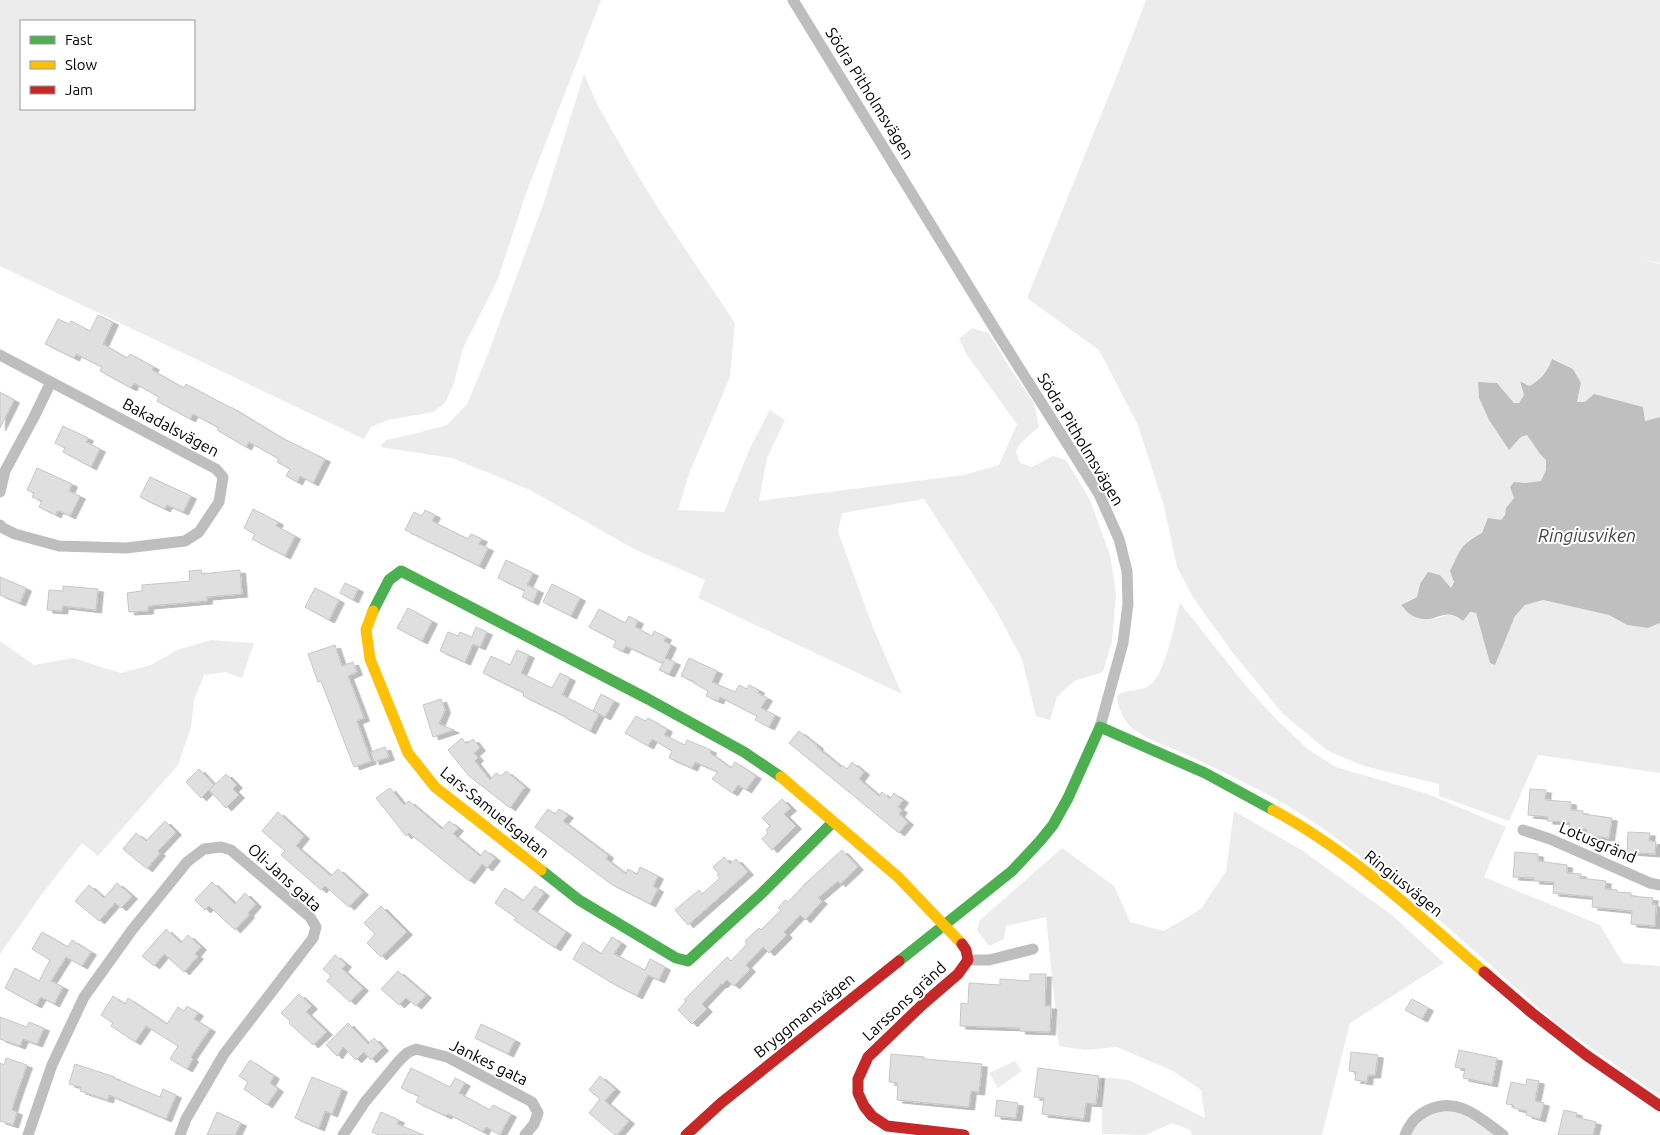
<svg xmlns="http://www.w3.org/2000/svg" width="1660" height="1135" viewBox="0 0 1660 1135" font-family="Ubuntu,sans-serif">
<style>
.green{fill:#ececec;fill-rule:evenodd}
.water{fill:#bfbfbf}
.building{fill:#dfdfdf;stroke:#c7c7c7;filter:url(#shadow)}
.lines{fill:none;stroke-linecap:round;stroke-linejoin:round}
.street{stroke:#bebebe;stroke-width:11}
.fast{stroke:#4caf50;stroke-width:11}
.slow{stroke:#ffc107;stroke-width:11}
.jam{stroke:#c62828;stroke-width:11}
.labels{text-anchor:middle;stroke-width:4;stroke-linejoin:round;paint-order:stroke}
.street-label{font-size:16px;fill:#000;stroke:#fff}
.water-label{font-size:18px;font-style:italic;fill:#444;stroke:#fff}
</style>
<defs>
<filter id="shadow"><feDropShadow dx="5.5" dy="3" stdDeviation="0" flood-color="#0004"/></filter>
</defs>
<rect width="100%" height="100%" fill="#fff"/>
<path class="green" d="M0,0H601L525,196L498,279L463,348L454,383L445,403L433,412L388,420L371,427L364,439L0,266ZM21,21H194V109H21Z
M1146,0H1660V263L1644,260L1660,264V417L1644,421L1585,403L1577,402L1581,383L1573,369L1553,359C1547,370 1541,381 1529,386L1520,381L1524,395L1520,403H1514L1497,383L1478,382L1479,398L1489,420L1509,449L1521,437L1527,435L1540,454L1546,460V470L1541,481L1525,483L1512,490L1514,498L1506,508L1505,515L1501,520L1482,533L1468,540L1451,588L1440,575L1420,584L1417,597L1406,601L1435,619C1447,614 1462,612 1476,613L1490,663L1495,665L1515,615L1525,605L1543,600L1609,615L1627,625L1648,628L1660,623V773L1538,755L1509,821L1439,796V784L1364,766L1328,751L1283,714L1233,653L1194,599L1177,567L1164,506L1138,425L1099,350L1027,298L1122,63Z
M584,74L598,106L637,174L663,216L735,323L730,377L689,474L678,510L724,512L750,448L770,410L785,420L767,458L759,501L964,475L999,465L1017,424L967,355L959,339L972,328L989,333L1009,367L1034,403L1039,427L1027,437L1019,445L1016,451L1020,463L1032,467L1053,456L1066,460L1090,500L1110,555L1116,594L1112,641L1103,672L1074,681L1057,697L1050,720L1036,716L1022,659L994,607L924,499L842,513L838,532L874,630L902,694L698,598L705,580L634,549L530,490L452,458L380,447L386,440L414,434L447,425L467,404L488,354L543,205Z
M1180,603L1246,686L1277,720L1309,750L1336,767L1428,794L1506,827L1484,877L1600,925L1623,963L1660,966V1096L1557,1024L1418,901L1412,898C1365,859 1316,819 1261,791C1236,778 1211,766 1185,754C1168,746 1146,740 1131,727C1123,720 1118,707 1117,696C1123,689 1140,692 1149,686C1166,674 1174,623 1180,603Z
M211,640L254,643L242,678L225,672L204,675L194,700L191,727L178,765L98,856L82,843L42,894L0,954V641L34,665L73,658L121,673L151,665L177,650Z
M1234,811L1303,851L1392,915L1444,963L1350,1023L1322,1135H1192L1191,1130L1172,1123L1146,1135L1102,1134V1077L1129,1080L1205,1118L1201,1090L1173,1071L1117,1047L1085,1050L1059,1046L1046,917L1006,926L1004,939L989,946L977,930L980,920L1062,848L1114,886L1130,922L1164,931L1201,909L1226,871Z
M1015,1061L1022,1071L998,1088L989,1073Z
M1438,1107L1471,1114L1499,1135H1406L1416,1119Z"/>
<path class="water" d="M1552,359L1573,369L1581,383L1577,402H1585L1594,394L1643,407L1645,421L1660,417V623L1648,628L1627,625L1609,615L1543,600L1525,605L1515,616L1495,665L1490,663L1476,613L1470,612L1463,621C1443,604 1436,627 1413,616C1408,614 1404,608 1401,605L1417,597L1420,584L1428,572L1440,575L1451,588L1454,582L1450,571C1460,551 1460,544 1482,533L1488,518L1501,520L1505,515L1506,508L1514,498L1510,487L1514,482L1525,483L1541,481L1546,470V460L1540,454L1527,435L1521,437L1509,450L1489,420L1479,398L1478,382L1497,383L1514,403H1519L1524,395L1520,381L1529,386C1540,381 1548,371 1552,359Z"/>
<path class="building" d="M98,315L113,322L103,344L127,358L130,354L154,367L152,370L184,388L186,384L231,408V407L282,438L325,459L313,483L300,476L297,482L286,476L290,469L277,462L279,459L249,442L246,447L217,430L219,428L193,414L190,419L157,401L159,397L134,383L131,388L100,371L102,367L76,354L74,358L45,344L58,319L69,324L71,321L90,331Z
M0,392L14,400L0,428Z
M63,426L88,438L86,442L100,449L91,467L63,452L65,448L55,443Z
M37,468L72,484L69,491L80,496L70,516L60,511H57L56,515L39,507L42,501L32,497L34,493L27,490Z
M150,477L191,496L183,512L167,505L165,509L140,497Z
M253,509L278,522L276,526L295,536L285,556L252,539L255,534L244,528Z
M425,510L435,515L432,521L468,539L471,534L482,539L479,544L488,548L479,566L405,530L414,512L422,516Z
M506,560L533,573L527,585L538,590L533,602L522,597L525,591L498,578Z
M201,570L202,574L240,570L242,594L207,597V601L148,606V611L129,612L127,593L142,591V585L190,581L189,571Z
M0,577L26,588L20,603L0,595Z
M345,583L358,589L353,600L340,593Z
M552,584L580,598L571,616L543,602Z
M63,586L98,589L96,610L63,606L62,611L47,610L49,590L63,591Z
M315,588L339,600L329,620L305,607Z
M408,608L432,621L422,641L397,628Z
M599,609L625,623L629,616L638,621L635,627L652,636L654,631L666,637L664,641L671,645L665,658L675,662L669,674L659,670L664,661L662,663L626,646L623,651L613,647L616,641L589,627Z
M476,627L487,632L480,647L473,644L465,662L440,651L448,632L458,636L460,632L472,637Z
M335,645L342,666L353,662L357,672L348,676L364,718L357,721L371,761L354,767L321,681L318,682L308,654Z
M517,650L529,655L521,673L552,688L560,673L570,678L562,695L599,714L590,731L566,718V717L523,696L524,693L483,673L491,656L510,665Z
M689,658L717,671L712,682L735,692L739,685L747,689L749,685L759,690L758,693L767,698L761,708L775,715L769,727L755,720L757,716L720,697L718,701L706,696L708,691L694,683L695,682L681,676Z
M601,694L614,701L605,717L593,711Z
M441,699L445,710L439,724L454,730L433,737L423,705Z
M636,716L645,721L648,718L667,729L664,735L685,745L687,740L711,750L710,753L731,768L735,762L756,776L746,790L738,785L732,793L712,779L718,772L695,762L692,768L669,758L672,751L652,739L648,746L625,733Z
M799,731L818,746L817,747L841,767L842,765L847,769L852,762L864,772L859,779L879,796L882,792L890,799L894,793L903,800L898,807L902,810L899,814L908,822L899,833L789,743Z
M462,738L466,744L473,739L480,748L474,753L478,758L475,761L490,780L496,773L501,776L506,771L525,787L510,808L469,776L448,750Z
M385,747L389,757L374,762L371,752Z
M199,769L214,785L201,798L186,782Z
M226,774L237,785L233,789L239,795L226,808L209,790Z
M390,788L404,805L409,801L442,829L449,821L458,828L453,834L480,856L485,850L495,858L487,868L482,864L469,881L409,833L406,836L376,798Z
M1530,789L1546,790L1545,800L1571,802V810L1583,811V814L1612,818L1609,838L1586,835L1587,829L1569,827L1570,822L1547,821L1548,817L1528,815Z
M782,799L791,808L784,814L796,826L772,850L762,839L768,833L766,830L770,826L762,818Z
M548,809L555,814L559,809L568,815L563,821L608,855L606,859L626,874L628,869L637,874L640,867L658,876L653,886L658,889L650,904L611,884L535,827Z
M278,812L304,836L296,846L331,876L338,869L363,892L349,907L325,886L321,890L281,855L285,851L262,831Z
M165,821L176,832L158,851L160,853L147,869L123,849L136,833L146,841Z
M1628,832L1650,833L1649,841L1656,842L1655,854L1627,852Z
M842,850L858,867L840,884L838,881L818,898L822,901L805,920L800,915L784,932L787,935L769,953L763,947L746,965L750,969L734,986L727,980L722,985L721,984L702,1004L707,1009L692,1024L678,1010L686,1001L684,1000L727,957L731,961L747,944L745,941L759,928L761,930L781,910L778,908L785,900L788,902L807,882Z
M1515,852L1538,854V861L1567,865V873L1581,874L1580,878L1606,881L1605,889L1617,890V892L1631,893V896L1653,898L1652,904H1656L1655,926L1631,924L1632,911L1592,907L1593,897L1553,893L1554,882L1534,881V878L1513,877Z
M724,857L730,864L736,859L748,872L688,925L675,910L699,890L702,894L720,878L717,875L719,874L713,867Z
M212,882L235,904L245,893L256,904L248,913L249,915L235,930L209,906L205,910L195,900Z
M117,883L132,896L121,908L115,903L99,921L75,901L89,885L104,898Z
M535,886L544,893L532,909L566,932L555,948L514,920L516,918L495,903L505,888L523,901Z
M381,906L407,932L381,957L367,943L375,934L364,923Z
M166,929L181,943L188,935L201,947L195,954L198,956L184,972L164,954L154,966L142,956Z
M42,932L68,947L72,940L91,952L82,966L66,957L51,981L63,987L54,1004L41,997L36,1005L5,988L15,968L39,981L50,960L32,949Z
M612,937L621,943L614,954L645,970L650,959L665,967L659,980L648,975L637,996L612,983L573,959L583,942L601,954Z
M335,955L346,964L342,969L363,988L350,1002L327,981L331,976L323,969Z
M398,971L426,995L416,1006L406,998L399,1005L381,989Z
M1030,974H1046L1045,1006H1051L1050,1032L1020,1031V1028L960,1026L961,1003L968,1004L969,983L1000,985V979L1030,981Z
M299,994L312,1006L306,1012L327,1032L313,1045L289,1023L290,1021L281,1013Z
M113,996L125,1004L128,998L167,1024L178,1007L184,1011L187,1006L198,1013L194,1019L210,1029L191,1057L193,1059L187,1069L170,1059L178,1046L146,1026L135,1042L111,1026L113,1023L101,1015Z
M1412,999L1428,1008L1422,1019L1405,1010Z
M0,1017L27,1027L29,1022L44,1028L37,1044L23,1039L20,1046L0,1039Z
M348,1023L368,1044L374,1038L383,1048L371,1060L364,1052L356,1060L343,1047L337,1056L326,1045Z
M481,1024L515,1040L508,1054L475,1038Z
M1459,1050L1497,1058L1492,1084L1463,1078L1465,1069L1455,1067Z
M1351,1052L1378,1055L1375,1075H1368L1367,1082L1355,1080L1356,1072L1349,1071Z
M891,1054L924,1057V1059L982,1064L979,1092L971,1091L969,1107L897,1100L898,1083L889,1082Z
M6,1058L27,1065L14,1102L12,1110L17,1112L13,1125L0,1121V1063L4,1065Z
M250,1060L274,1076L270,1083L278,1089L267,1105L244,1089L248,1082L239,1076Z
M75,1064L115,1077L114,1078L160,1097L163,1089L176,1095L166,1119L109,1095L108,1100L80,1091L81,1087L69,1084Z
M411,1068L450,1087L455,1078L465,1083L459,1093L490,1110L493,1105L511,1114L500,1135L486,1127L483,1132L448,1114L446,1116L416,1102L419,1096L401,1088Z
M1038,1068L1099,1076L1096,1104L1086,1103L1084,1119L1042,1114L1044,1098L1034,1097Z
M600,1076L615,1089L605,1101L629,1121L617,1135H615L589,1113L600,1099L589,1090Z
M312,1077L342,1089L332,1114L325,1111L319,1128L295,1118Z
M1527,1079L1539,1081L1535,1101L1544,1103L1540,1119L1526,1115L1527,1111L1513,1108L1514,1105L1506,1104L1511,1082L1526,1085Z
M997,1100L1018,1103L1016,1118L995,1116Z
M1564,1110L1577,1113L1576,1117L1596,1122L1593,1135H1558Z
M217,1112L241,1123L235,1135H207Z
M381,1112L399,1120L397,1124L424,1135H379L372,1132Z"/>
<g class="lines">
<path class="street" d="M793,0L1001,339L1099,494L1119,539L1127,571L1128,604L1123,643L1100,727
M0,355L216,469L223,477L219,502L199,532L185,541L126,548L59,546L15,534L1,527L0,525
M0,492L5,471L34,417L51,382
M1523,830L1550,839L1650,883L1660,885
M968,960H989L1033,949
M28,1135L52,1065L84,997L132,930L187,862L204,849L221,847L231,850L310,917L316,927L313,938L224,1054L186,1119L180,1135
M343,1135L365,1102L398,1062L407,1053L416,1049L447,1057L532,1102L538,1113L534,1124L525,1135
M1405,1135C1410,1123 1416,1116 1428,1110C1459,1096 1480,1118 1503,1135"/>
<path class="fast" d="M373,611L389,580L401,571L648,699L744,752L781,777
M541,870L579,900L676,958L688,961L762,893L833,822
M899,961L1012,871L1040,841L1053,825L1068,798L1100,727L1205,773L1273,810"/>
<path class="slow" d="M373,611L366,630L370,659L408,753L435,787L541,870
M781,777L898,877L962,944
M1273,810C1350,851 1418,915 1484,972"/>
<path class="jam" d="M962,944L966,950L968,960L958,974L922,1005L868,1057L858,1079V1093L864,1106L872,1116L887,1126L964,1135
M1484,972L1532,1013L1586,1055L1660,1106
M686,1135L721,1103L899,961"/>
</g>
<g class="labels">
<g class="street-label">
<text transform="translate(870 93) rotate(58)" y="6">Södra Pitholmsvägen</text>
<text transform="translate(171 427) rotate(28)" y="6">Bakadalsvägen</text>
<text transform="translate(1081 439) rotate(59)" y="6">Södra Pitholmsvägen</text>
<text transform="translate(495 812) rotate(39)" y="6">Lars-Samuelsgatan</text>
<text transform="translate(1598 842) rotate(23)" y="6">Lotusgränd</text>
<text transform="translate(285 877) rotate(42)" y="6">Oli-Jans gata</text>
<text transform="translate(1404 883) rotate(39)" y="6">Ringiusvägen</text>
<text transform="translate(904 1001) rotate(-43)" y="6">Larssons gränd</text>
<text transform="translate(804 1015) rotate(-39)" y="6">Bryggmansvägen</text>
<text transform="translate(489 1062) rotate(26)" y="6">Jankes gata</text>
</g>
<g class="water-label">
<text x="1587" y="542">Ringiusviken</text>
</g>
</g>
<rect x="20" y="20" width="175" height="90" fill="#ffffff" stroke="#999999"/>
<rect x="30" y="36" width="25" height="8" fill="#4caf50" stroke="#999999"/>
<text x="65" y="45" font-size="15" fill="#000000">Fast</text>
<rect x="30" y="61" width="25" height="8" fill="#ffc107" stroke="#999999"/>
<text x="65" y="70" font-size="15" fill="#000000">Slow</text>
<rect x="30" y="86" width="25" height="8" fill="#c62828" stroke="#999999"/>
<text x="65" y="95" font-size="15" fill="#000000">Jam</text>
</svg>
